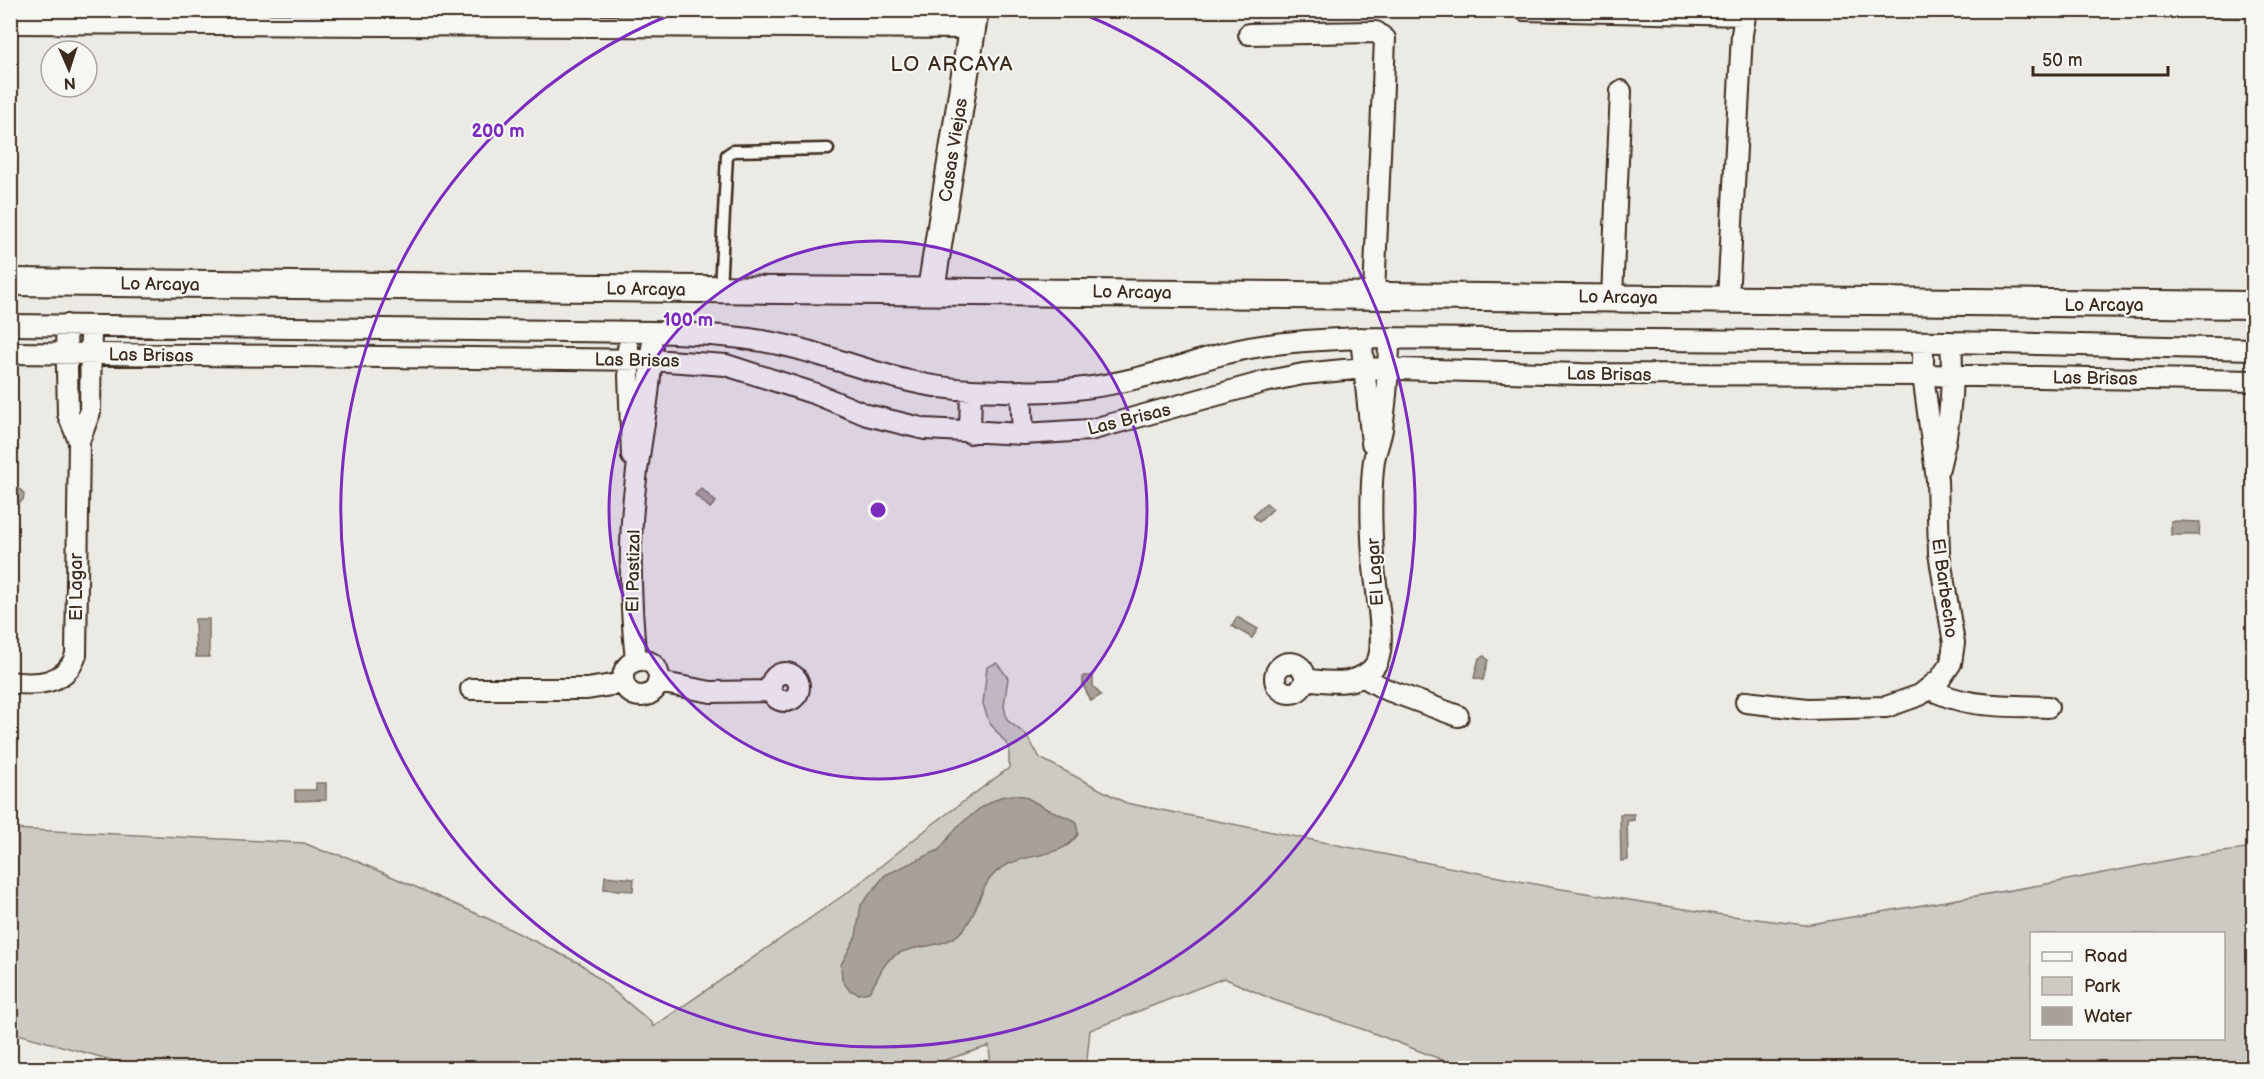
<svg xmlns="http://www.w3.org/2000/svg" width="2264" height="1079" viewBox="0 0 2264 1079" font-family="'Balsamiq Sans',sans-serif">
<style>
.green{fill:#cdcac4;stroke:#847a71;stroke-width:1.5;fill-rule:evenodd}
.water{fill:#a8a198;stroke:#7c7167;stroke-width:1.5}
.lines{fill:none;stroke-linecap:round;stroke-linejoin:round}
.service-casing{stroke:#3b2a1e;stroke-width:15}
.minor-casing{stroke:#3b2a1e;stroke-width:24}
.tertiary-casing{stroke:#3b2a1e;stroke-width:30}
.service{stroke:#f6f6f2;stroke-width:10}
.minor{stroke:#f6f6f2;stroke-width:20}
.tertiary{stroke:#f6f6f2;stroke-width:26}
.ring{fill:none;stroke:#7b2cbf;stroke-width:3}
.labels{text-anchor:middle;stroke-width:4.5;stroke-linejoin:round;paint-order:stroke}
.street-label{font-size:18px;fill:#3b2a1e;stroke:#f6f6f2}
.quarter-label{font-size:21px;letter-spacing:1.5px;fill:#3b2a1e;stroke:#f6f6f2}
.centre{fill:#7b2cbf;stroke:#f6f6f2;stroke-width:3}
.ring-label{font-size:18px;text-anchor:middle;font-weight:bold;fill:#7b2cbf;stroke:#f6f6f2;stroke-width:4.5;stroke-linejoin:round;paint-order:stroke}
</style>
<rect width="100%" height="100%" fill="#ebeae5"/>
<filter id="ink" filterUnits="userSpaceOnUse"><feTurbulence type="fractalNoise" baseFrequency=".0167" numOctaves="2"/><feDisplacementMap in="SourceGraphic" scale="12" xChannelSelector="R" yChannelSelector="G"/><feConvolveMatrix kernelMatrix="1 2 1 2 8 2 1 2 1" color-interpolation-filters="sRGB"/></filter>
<g filter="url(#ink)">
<path class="green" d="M2253,10V18L1979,11V10Z
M997,663L1008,678L1004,706L1007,720L1026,735L1040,758L1126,803L1555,888L1716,914L1805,925L2052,883L2185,857L2253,848V1068H1463L1368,1031L1274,1000L1224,978L1090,1030L1086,1068H991L989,1046L921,1068H140L11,1032V829L304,843L323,851L347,857L491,920L581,964L652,1023L653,1027L851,890L933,824L1009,768V747L989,722L983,704L987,667ZM2032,934H2224V1038H2032Z"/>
<path class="water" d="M701,488L716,502L710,508L695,495Z
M10 496a7 7 0 1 1 14 0a7 7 0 1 1-14 0Z
M1266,503L1273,509L1259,522L1253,516Z
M2171,521L2200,522L2199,535H2171Z
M1237,617L1258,629L1252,638L1232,626Z
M195,619H209V657H196Z
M1484,656L1488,660L1483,680L1474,678L1479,658Z
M1083,676H1093V686L1101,695L1091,701L1083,685Z
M316,783H326V800L295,801V790H316Z
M1011,795L1024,796L1045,808L1076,821L1078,834C1063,859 1028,852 1005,866C976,882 982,912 960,933C941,951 906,942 888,961C880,969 877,982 869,992L859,994L849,990L842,980L841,965L856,936L861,905L885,875L939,850L957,827L979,809L1000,797Z
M1620,814H1634V820L1627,821L1628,860L1621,861Z
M605,876L634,879L633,891L604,889Z"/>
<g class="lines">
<defs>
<path id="service" d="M720,289L727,155L733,151L828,149"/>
<path id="minor" d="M1524,10L1745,15
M10,23L972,28
M1249,34L1376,32L1385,39L1374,294
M1612,297L1621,91
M1728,299L1742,34L1746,10
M10,325L653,332C702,334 749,336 796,348C856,364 910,388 972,390C1006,391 1042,393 1076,389C1128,384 1176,367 1226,353C1270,342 1316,340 1361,338L1951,342L2254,349
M66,325L68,414L79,441
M1361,338L1372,443
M628,348L632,456
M10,353L652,360L726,365L816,394L867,415L925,429L1023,434L1090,430L1264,382L1303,374L1364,368L1581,374L1923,375L2254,381
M1021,391L1023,434
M970,433L971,390
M1939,468C1950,427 1954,385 1951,342
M623 678a18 18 0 1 1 36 0a18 18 0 1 1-36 0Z
M636,661C630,601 628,539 636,479C641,435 651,391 652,347
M1275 678a15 15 0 1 1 30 0a15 15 0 1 1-30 0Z
M771 687a14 14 0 1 1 28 0a14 14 0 1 1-28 0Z
M1362,676L1385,689L1458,716
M1305,679C1328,682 1360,688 1376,664C1388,646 1374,580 1373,556C1371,525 1370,491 1374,460C1376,450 1380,440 1382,429C1386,399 1389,369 1389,338
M10,682C37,686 66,684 76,655L79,441L90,412L91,326
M658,682L711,692L771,691
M1929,688C1965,709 2007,705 2048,707
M471,689H587L624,683
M1746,702L1807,709L1886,707L1920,695L1940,679L1951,663L1954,643L1939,553L1937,480L1923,375V342"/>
<path id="tertiary" d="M10,282L2254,305
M931,290L975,10"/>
</defs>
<use href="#service" class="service-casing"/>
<use href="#minor" class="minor-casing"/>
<use href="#tertiary" class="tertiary-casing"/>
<use href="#service" class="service"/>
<use href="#minor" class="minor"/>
<use href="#tertiary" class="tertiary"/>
</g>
</g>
<circle cx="878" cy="510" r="269" fill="#7b2cbf" fill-opacity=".12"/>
<g class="ring">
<circle cx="878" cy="510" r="269"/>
<path d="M1079 12A537 537 0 1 1 677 12"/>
</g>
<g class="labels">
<g class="street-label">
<text transform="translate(953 150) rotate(-81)" y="6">Casas Viejas</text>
<text transform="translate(160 284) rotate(1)" y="6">Lo Arcaya</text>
<text transform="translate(646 289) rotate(1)" y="6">Lo Arcaya</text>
<text transform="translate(1132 292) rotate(1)" y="6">Lo Arcaya</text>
<text transform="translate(1618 297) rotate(1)" y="6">Lo Arcaya</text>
<text x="2104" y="311">Lo Arcaya</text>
<text transform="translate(151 355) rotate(1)" y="6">Las Brisas</text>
<text transform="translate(637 360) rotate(1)" y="6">Las Brisas</text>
<text transform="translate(1609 374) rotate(1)" y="6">Las Brisas</text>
<text transform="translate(2095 378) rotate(1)" y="6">Las Brisas</text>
<text transform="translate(1129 419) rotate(-14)" y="6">Las Brisas</text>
<text transform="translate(633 571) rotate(-89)" y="6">El Pastizal</text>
<text transform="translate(1375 572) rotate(-94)" y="6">El Lagar</text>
<text transform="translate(76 587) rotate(-90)" y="6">El Lagar</text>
<text transform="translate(1945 588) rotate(82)" y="6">El Barbecho</text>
</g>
<g class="quarter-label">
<text x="952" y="71">LO ARCAYA</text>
</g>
</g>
<circle cx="878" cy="510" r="9" class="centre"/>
<g class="ring-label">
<text x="498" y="137">200 m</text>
<text x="688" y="326">100 m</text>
</g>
<rect width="2264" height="1079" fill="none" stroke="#f6f6f2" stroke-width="36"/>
<rect x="18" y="18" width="2228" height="1043" fill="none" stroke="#3b2a1e" stroke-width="2" filter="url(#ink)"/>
<rect x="2030" y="932" width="195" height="108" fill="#f6f6f2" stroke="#aba49d" stroke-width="1.5"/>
<rect x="2042" y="952" width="30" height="9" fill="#f6f6f2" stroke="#aba49d" stroke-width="1.5"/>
<text x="2084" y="962" font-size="18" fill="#3b2a1e">Road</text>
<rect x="2042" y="977" width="30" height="18" fill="#cdcac4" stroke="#aba49d" stroke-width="1.5"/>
<text x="2084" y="992" font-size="18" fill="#3b2a1e">Park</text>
<rect x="2042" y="1007" width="30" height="18" fill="#a8a198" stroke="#aba49d" stroke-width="1.5"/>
<text x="2084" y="1022" font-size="18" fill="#3b2a1e">Water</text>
<g transform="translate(69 69) rotate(177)"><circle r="28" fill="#f6f6f2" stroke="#aba49d" stroke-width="1.5"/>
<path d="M0-4.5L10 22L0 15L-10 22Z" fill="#3b2a1e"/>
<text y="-9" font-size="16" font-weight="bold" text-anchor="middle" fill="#3b2a1e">N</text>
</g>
<path d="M2033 66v9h135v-9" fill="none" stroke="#3b2a1e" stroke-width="3"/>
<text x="2042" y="66" font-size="18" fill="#3b2a1e" stroke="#f6f6f2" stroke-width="4.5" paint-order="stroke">50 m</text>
</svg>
